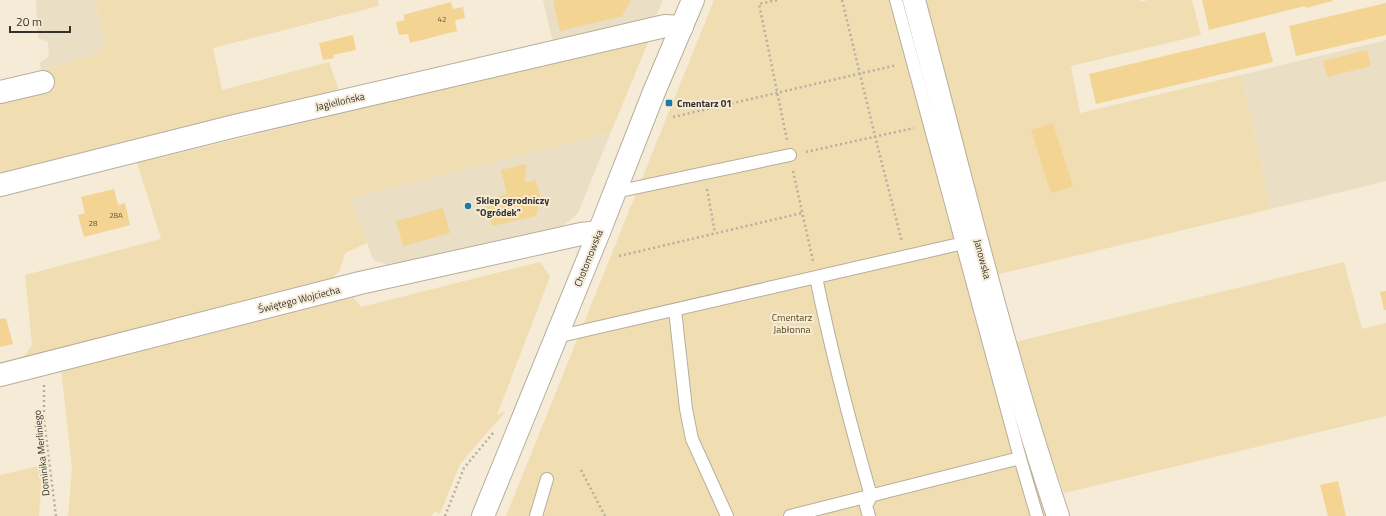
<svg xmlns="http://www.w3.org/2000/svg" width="1386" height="516" viewBox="0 0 1386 516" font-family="'Titillium Web',sans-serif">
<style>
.built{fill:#eadec4}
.green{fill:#f0ddb2}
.building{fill:#f3d492}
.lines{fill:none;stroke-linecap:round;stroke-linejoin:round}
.lane-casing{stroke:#b7ae9b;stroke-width:14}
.street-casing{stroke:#b7ae9b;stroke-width:24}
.secondary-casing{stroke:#b7ae9b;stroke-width:24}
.path{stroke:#b6ae9e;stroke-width:2.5;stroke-dasharray:2 3;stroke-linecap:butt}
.lane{stroke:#fff;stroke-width:12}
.street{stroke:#fff;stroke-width:22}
.secondary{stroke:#fff;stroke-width:22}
.poi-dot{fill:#1b79a6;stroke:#f5ebd7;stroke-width:1.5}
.labels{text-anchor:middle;stroke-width:4;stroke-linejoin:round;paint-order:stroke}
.number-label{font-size:8px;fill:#645a44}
.street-label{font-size:10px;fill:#35322a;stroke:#f5ebd7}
.poi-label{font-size:10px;font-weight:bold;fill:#35322a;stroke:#f5ebd7;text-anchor:start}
.park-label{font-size:10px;fill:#5c4714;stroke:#f5ebd7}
</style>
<rect width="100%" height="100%" fill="#f5ebd7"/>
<path class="built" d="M36,0H95L105,42L99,54L41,70L40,62L49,57L48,42L38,38Z
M543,0H663L656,17L553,42Z
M1386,40V181L1271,209L1241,75Z
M611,132L578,213L563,226L396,268L373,260L351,198Z"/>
<path class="green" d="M95,0H378L379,6L213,48L222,90L329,62L340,94L0,176V99L48,87L41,70L99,54L105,42Z
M714,0H908L1052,516H506Z
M921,0H1140V2L1148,0H1192L1201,35L1071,66L1080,113L1241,75L1271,209L995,275Z
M650,38L611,132L351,198L367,243L345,253L340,270L330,281L21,361L32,345L25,275L161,239L137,163L320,119Z
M540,262L550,277L497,415L506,411L460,464L440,514L434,511L432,516H68L72,469L61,368L348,290L361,307Z
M1344,262L1362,329L1386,323V416L1064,493L1034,409L1015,342Z
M43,465L39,516H0V475Z"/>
<path class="building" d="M555,0H631L623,14V16L560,31L553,1Z
M1202,0H1333V1L1306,8L1305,6L1209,30Z
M451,2L453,9L463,7L465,18L455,20L457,31L410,43L408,34L399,35L396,22L405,20L403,15Z
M1386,3V35L1296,56L1289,26Z
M1265,32L1273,62L1096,104L1089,74Z
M353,35L356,50L333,55L334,58L323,60L319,43Z
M1367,50L1371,66L1327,77L1323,61Z
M1053,123L1073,187L1051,193L1031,130Z
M526,164L525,183L536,180L540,196L538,197V208L536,216L492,226L485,200L507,194L501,170Z
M114,189L118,205L125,203L130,225L84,237L78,215L85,213L81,197Z
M443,208L450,233L403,246L396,221Z
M1386,291V310H1384L1380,292Z
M6,318L13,344L0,347V319Z
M1338,481L1346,516H1328L1320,485Z"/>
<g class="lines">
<defs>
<path id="lane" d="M896,0L1020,458L1037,516
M615,192L790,155
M816,277C831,351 850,423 871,496L866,506L869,516
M675,310L686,409L692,439L727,516
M556,337L968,242
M536,516L547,479
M790,516L1020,458"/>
<path id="street" d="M914,0C960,172 1001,347 1058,516
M0,92L43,82
M0,185L235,126L665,26L682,27
M0,375L360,283L581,234L599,232"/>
<path id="secondary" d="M483,516L599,232L654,92L693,0"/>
</defs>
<use href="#lane" class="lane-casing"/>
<use href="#street" class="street-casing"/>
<use href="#secondary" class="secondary-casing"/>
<path class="path" d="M777,0L759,4L787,140
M842,0L875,136L902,242
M673,117L897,65
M806,152L914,128
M793,171L813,261
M707,189L715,233
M619,256L802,213
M44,385V420L56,516
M581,470L605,516
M445,516L464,468L493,433"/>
<use href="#lane" class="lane"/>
<use href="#street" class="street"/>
<use href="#secondary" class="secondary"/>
</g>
<g class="poi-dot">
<rect x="665" y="99" width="8" height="8" rx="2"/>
<circle cx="468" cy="206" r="4"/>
</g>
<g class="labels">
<g class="number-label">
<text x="442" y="22">42</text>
<text x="116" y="218">28A</text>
<text x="93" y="226">28</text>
</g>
<g class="street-label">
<text transform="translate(340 101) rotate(-13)" y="4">Jagiellońska</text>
<text transform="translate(588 258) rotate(-68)" y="4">Chotomowska</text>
<text transform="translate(983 259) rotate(75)" y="4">Janowska</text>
<text transform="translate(299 299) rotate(-14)" y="4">Świętego Wojciecha</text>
<text transform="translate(41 453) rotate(-96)" y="4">Dominika Merliniego</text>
</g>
<g class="poi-label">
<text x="677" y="107">Cmentarz 01</text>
<text x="476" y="204">Sklep ogrodniczy<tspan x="476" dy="12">"Ogródek"</tspan></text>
</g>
<g class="park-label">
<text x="792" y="321">Cmentarz<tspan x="792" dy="12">Jabłonna</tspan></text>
</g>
</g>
<path d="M10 26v6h60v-6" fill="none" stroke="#35322a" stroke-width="2"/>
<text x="16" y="26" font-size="12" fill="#35322a" stroke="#f5ebd7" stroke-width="3" paint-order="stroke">20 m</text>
</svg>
